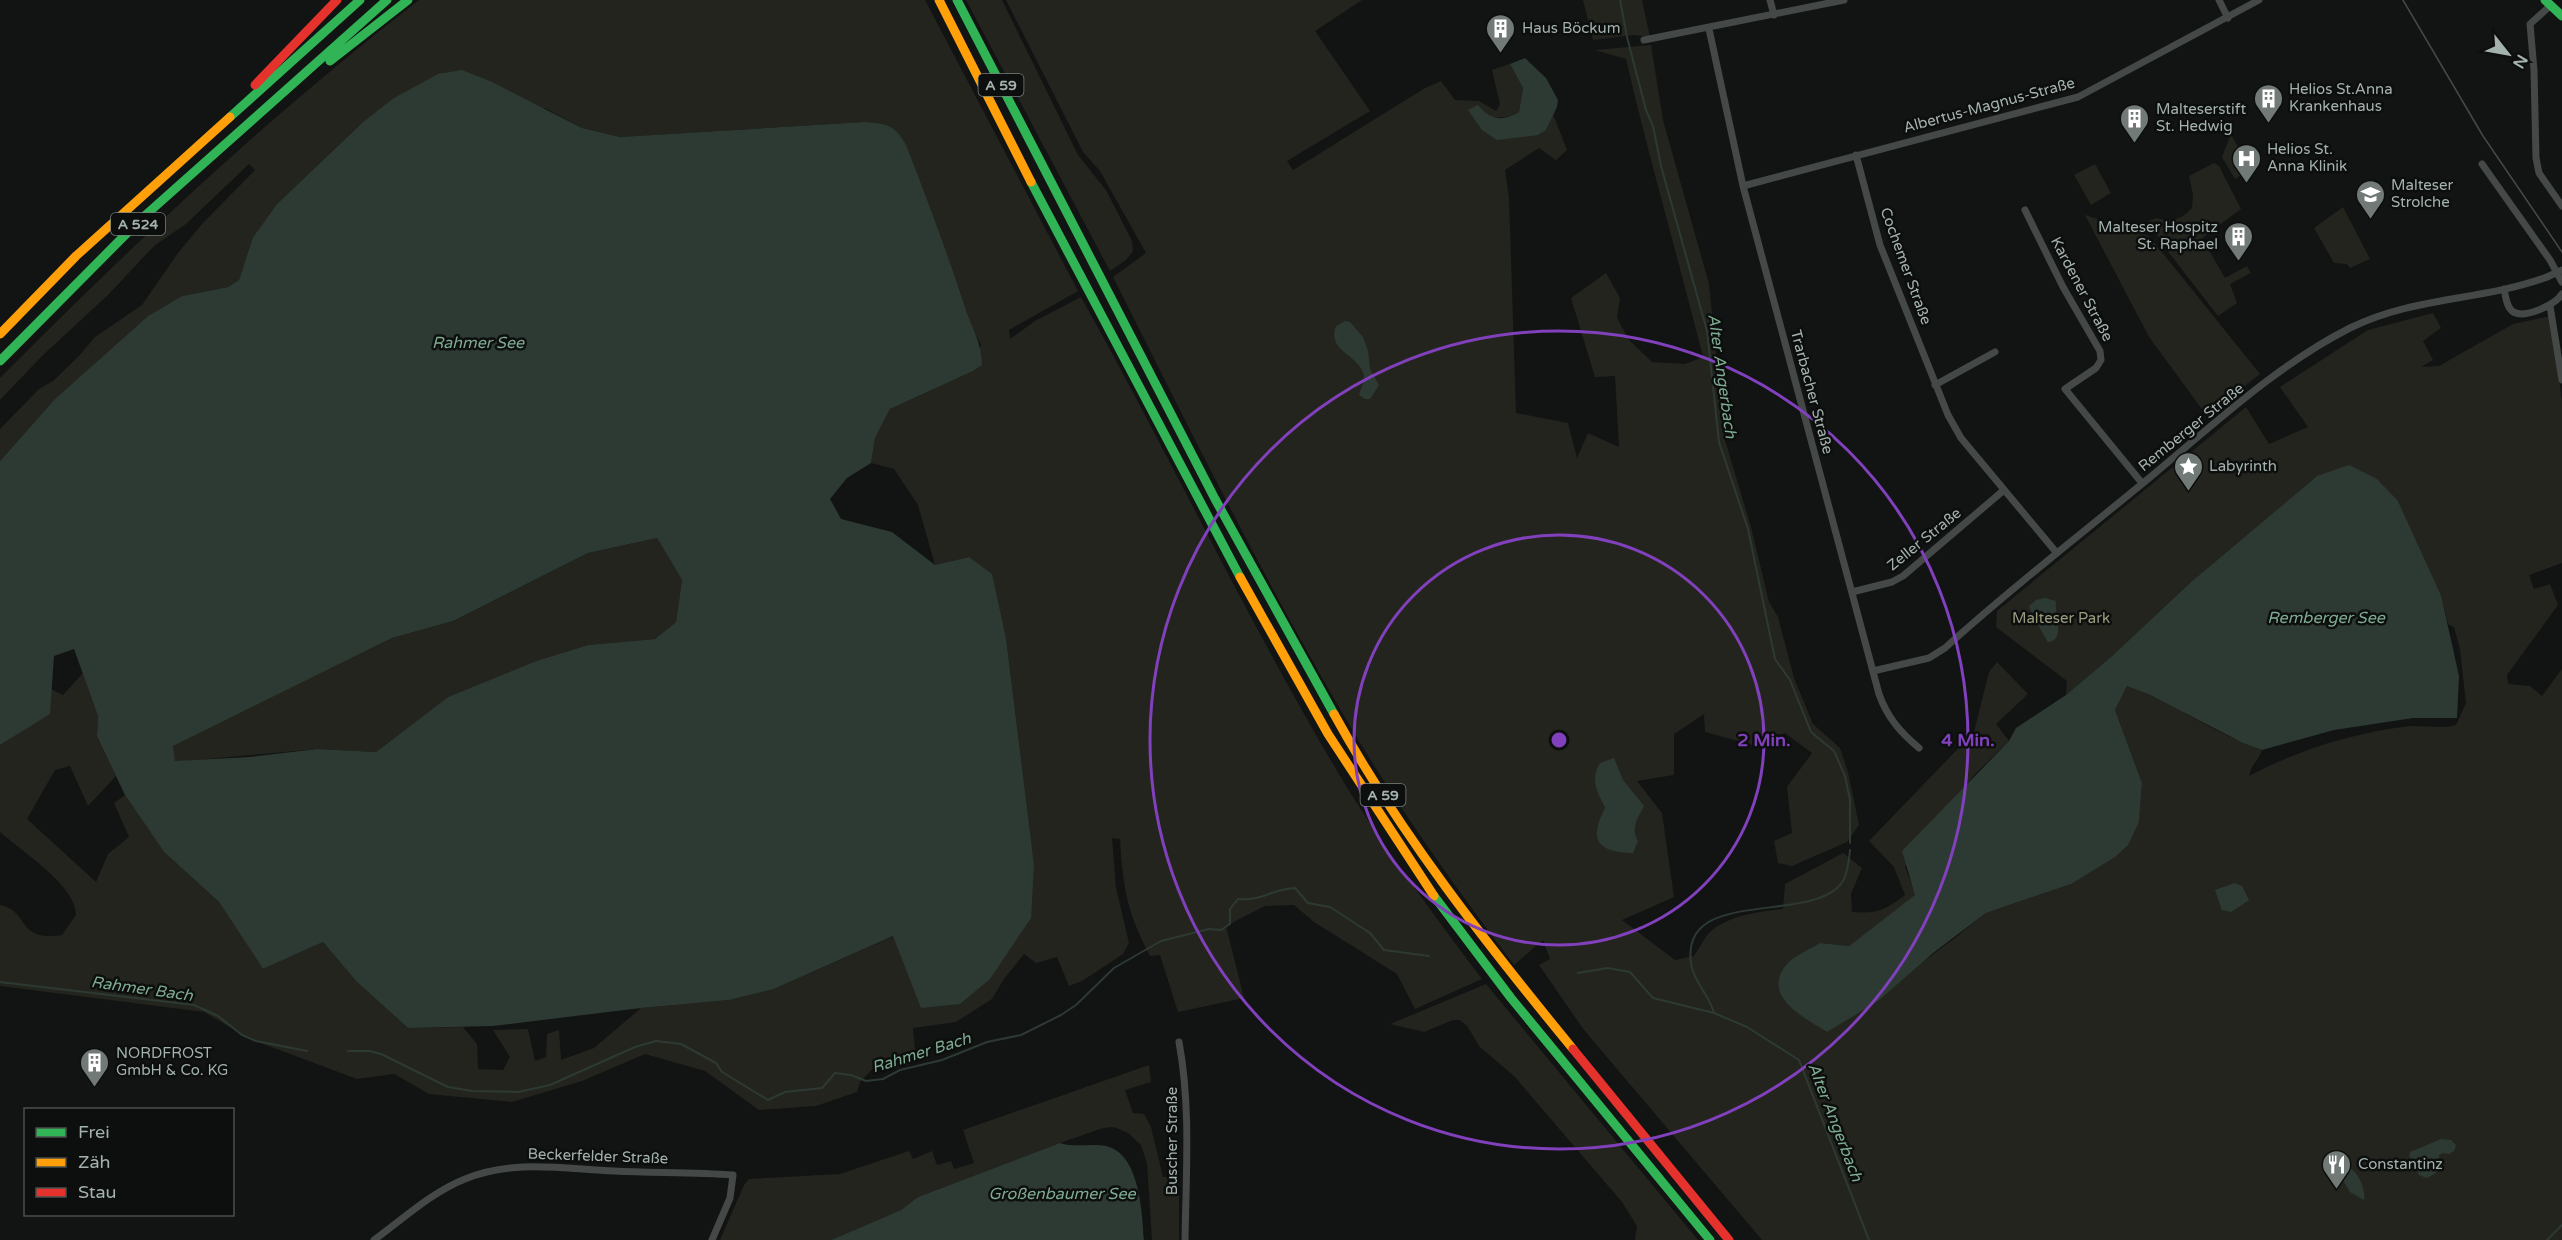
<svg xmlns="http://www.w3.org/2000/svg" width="2562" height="1240" viewBox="0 0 2562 1240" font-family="'Varela Round',sans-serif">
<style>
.green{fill:#24241e}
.water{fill:#2d3a33;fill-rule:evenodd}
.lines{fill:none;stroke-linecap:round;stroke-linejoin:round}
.stream{stroke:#2d3a33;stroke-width:2}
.street{stroke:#444847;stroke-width:7}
.fast{stroke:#30b455;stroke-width:9}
.slow{stroke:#ff9f0a;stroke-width:9}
.jam{stroke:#e5322d;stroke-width:9}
.tram{stroke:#464948;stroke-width:1.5}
.street-bridge{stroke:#444847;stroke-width:7}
.ring{fill:none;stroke:#8140bc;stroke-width:3}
.labels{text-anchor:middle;stroke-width:5;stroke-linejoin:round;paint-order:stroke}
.shield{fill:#0d0e0e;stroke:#77817d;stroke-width:1.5}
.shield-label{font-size:14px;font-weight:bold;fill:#a4b2ad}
.poi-label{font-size:15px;fill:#a4b2ad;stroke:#0d0e0e;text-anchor:start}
.street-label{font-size:15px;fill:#a4b2ad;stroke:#0d0e0e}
.park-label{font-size:15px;fill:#9b9c7d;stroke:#0d0e0e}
.water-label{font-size:16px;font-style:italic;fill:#7eab91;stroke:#0d0e0e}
.centre{fill:#8140bc;stroke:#0d0e0e;stroke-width:3}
.ring-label{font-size:18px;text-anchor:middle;font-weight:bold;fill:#8140bc;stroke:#0d0e0e;stroke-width:5;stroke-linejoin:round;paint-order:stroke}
</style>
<rect width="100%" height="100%" fill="#121313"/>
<path class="green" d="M419,0H925L1078,291L1009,330L1010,339L1035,321L1081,297C1173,461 1253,633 1351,794C1391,858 1437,919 1482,979L1415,1009L1397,974L1314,922L1294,905L1265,906L1226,926L1244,998L1178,1012L1160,955L1150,956C1127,911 1123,890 1120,839L1112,838L1116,888L1129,943L1123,954L1082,981L1069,986L1057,957L1036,963L1024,954L1004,979L992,999L956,1022L913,1028L916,1062L894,1069L878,1063L860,1082L857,1092L816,1106L759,1110L705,1071L645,1054L582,1081L512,1102L429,1094L394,1074L357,1079L250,1039L204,1012L0,986V905C30,911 16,942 62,935L76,915C76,885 21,851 0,832V745L49,714L51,689L63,695L83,673L98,716L97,736L116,776L88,806L70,766L55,770L27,819L96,882L108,854L129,837L114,803L125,795L164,852L219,902L263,969L323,942L356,981L408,1028L463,1027L477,1044L478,1069L503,1070L510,1057L493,1030L528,1029L535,1061L546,1057L547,1034L559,1030L561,1060L594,1048L641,1008L729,1000L774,989L894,936L1034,864L1006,638L992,575L969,557L935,565L918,505L894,469L871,463L875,438L890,409L971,372L981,345L864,122L620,137L582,128L545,108L362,123L277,204L253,237L239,280L228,287L182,296L148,316L55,399L0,461V429L39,389L53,381L79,356L95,337L142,305L178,253L202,224L255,170L249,164L186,224L154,246L108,295L43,355L0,400V378C133,244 270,115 419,0Z
M966,0H1002L1078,155L1106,190L1132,241L1133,251L1126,260L1110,271Z
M1006,0H1362L1315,31L1370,111L1287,161L1293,170L1425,88L1441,81L1455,100L1479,101L1496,111L1500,104L1492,70L1510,64L1523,88L1519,112C1503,121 1489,116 1471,117L1546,130L1553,114L1567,150L1556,160L1539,148L1505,170L1509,197L1516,413L1568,423L1577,458L1588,433L1619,447L1615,376L1595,377L1571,298L1606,273L1620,298L1617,318L1629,340L1652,362L1685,364L1703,357C1678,257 1649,159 1626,59L1595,50L1651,45L1663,120L1709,284L1725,440L1751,527L1769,602L1778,617L1794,678L1813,724L1840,748L1848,772L1859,825L1847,842L1792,866L1778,863L1774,841L1792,833L1787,787L1812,753L1785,733L1753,745L1705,732L1704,714L1674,734V775L1637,781L1662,813L1674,897L1622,920L1675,960L1694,956C1699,949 1704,938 1710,932C1730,915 1758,912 1783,909L1785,884L1843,853L1862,868L1851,894L1852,912C1878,914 1885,910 1905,895L1894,867L1869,841L1974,732L1989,672L1997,662L2028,694L1996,724L2009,741L1974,775L1905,867L1916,895L1849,946L1820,943C1810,949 1796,955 1788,964C1758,996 1805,1018 1827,1032L1955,938L1986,913L2071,884L2139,822L2142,783L2115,710L2127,686C2174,703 2215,734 2262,750C2259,760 2251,765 2249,776C2296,751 2349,734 2402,727C2420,724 2440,730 2456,725L2466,703L2460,649L2454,627L2448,624L2441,595L2398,501L2317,476L2191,582L2112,656L2066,695L2067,681L1996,627L1997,611L2246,407L2269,444L2308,427L2280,387L2368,330L2433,313L2441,328L2423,341L2433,360L2421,367L2439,366L2513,324L2550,316L2562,401V563L2529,575L2534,589L2550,584L2558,605L2507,675L2508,684L2530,686L2542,696L2562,669V1240H1762L1584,1030L1539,965L1550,959L1543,940L1514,965C1453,884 1394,802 1343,714C1260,572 1187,424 1113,277L1146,253L1100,171L1083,152Z
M1583,0H1642L1650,37L1634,35L1593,40Z
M2231,134L2250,170L2235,179L2222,157Z
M2214,163L2219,166L2241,209L2202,238L2225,278L2247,266L2251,273L2230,284L2237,303L2218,316L2166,249L2148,221L2157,218C2172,223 2180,220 2192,208L2193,194L2189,176Z
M2095,164L2111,193L2091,205L2074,175Z
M2343,207L2370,259L2350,268L2347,264L2334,263L2314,228Z
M2085,215L2149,236L2260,374L2207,416L2149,337Z
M657,538L682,580L676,622L655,639L588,645L536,661L448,697L376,752L317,749L175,762L172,746L392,638L453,621L588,553Z
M1486,984L1698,1240H1635L1637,1226L1622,1202L1514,1076L1480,1047L1467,1026L1460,1020H1453L1424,1032L1390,1024Z
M1149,1065L1151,1082L1125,1090L1133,1113L1144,1114L1151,1127L1163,1177H1179V1240H1152L1147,1163L1141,1145L1128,1133L1114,1127L1103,1128L1060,1143L918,1197L901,1210L831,1240H720L744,1185L749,1179L840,1174L909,1151L913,1159L932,1151L937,1165L951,1161L954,1169L974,1163L963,1130Z"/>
<path class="water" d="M1525,58L1546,78L1558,100L1557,107L1546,130L1538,135L1497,140L1482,130L1468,110L1478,105C1490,120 1502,122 1519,112L1523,88L1510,64Z
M462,70L492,82L582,128L620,137L864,122C887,124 894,124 906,145C927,199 947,252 965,307C972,330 981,339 982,365L971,372L890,409L875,438L871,463L847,478L830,499L841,519L892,532L935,565L969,557L992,574L1006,638L1034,864L1031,918L990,979L960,1004L921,1008L893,936L774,989L729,1000L641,1008L493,1026L408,1028L356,981L323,942L263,969L219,902L164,852L125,795L97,736L98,716L74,649L54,656L50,714L0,745V461L55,399L148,316L182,296L228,287L239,280L253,237L277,204L362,123L394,98L438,74ZM657,538L682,580L676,622L655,639L588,645L536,661L448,697L376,752L317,749L250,757L175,761L173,746L392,638L453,621L588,553Z
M1345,321L1350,322L1363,337L1368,351L1370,369L1379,385L1370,399H1365L1359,395C1361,388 1364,383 1364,376C1361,355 1326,352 1336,326Z
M2349,465L2377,479L2398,501L2441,595L2459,676L2457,718H2413L2334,730L2262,750L2243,743L2150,695L2127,686L2115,710L2142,783L2139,822L2128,845L2115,857L2071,884L1986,913L1933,953L1878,1001L1827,1032C1805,1018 1758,996 1788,963C1796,955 1810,949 1820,943L1849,946L1915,895L1902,851L2009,741L2016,728L2066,695L2112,656L2191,582L2317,476Z
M2045,598L2056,601C2054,615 2066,640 2048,642C2045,638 2030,610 2029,606L2036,600Z
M1614,758L1623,780L1644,806C1638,818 1630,828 1638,841L1633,853C1615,853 1591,849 1598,826C1599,819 1603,814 1605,807C1597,793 1590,779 1600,763Z
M2235,883L2242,886L2249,900L2231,912L2222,910L2215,890Z
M2441,1139L2451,1140L2456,1145L2454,1151L2449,1154L2443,1153L2439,1155L2440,1168L2436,1173L2427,1178L2419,1175L2413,1160L2409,1157L2410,1152Z
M1060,1143C1075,1148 1091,1143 1106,1146C1140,1154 1142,1212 1144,1240H831L901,1210L918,1197Z
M2348,1167C2358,1171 2366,1190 2364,1200L2350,1192L2341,1177L2343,1169Z"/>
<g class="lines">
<path class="stream" d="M1620,0L1627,37L1646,110L1653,126L1661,166L1707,331L1719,442L1748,529L1775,659L1790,680L1811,732L1834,751L1845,776L1850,800V843
M1850,850C1849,860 1848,872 1843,881C1815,926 1680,885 1691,963C1693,981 1710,996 1714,1013L1747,1027L1799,1060L1869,1240
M1578,973L1608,968L1630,972L1653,998L1714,1013
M0,982L194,1005L218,1016L242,1035L256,1041L307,1051
M348,1051H369L381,1054L448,1087L472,1091L518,1092L550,1085L635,1047L656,1041L681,1044L716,1063L722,1072L768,1100L785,1092L822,1088L835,1073L851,1075L866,1081L883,1079L900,1070L942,1060L987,1042L1021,1035L1061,1015L1076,1005L1114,968L1161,941L1209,929L1221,930L1230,924V909L1238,899C1263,901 1272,889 1295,888L1308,903L1330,907L1370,933L1384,950L1429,956
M2547,1240L2562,1225"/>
<path class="street" d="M1770,0L1774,15
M2219,0L2228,18
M2550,6L2530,24L2534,70L2536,158L2539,173L2562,206
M1709,29L1743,186L1879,694C1887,717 1900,732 1919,748
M1644,40L1844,0
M1856,155L1880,245L1948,415L1961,438L2056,552
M2482,164L2550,260L2562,282
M1743,186L2078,97L2259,0
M2025,210L2063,287L2100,351L2101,360L2096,368L2065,389L2142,483
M2504,289C2506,297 2506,306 2512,311C2523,320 2555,305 2562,294
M2550,306L2562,380
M1935,385L1995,352
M1852,592L1892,582L1903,576L2004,490
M1873,671L1929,658L1945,648C2012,587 2084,532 2154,474C2214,424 2280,363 2350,328C2415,296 2482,301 2547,277
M1179,1042C1191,1107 1186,1174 1185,1240
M374,1240C403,1219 432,1192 465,1179C513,1159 564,1169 614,1171C654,1173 694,1172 733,1175L730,1198L712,1240"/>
<path class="fast" d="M957,0L1215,499L1334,714
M2545,0L2562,16
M330,61L408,0
M230,117L360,0
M1031,182L1240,577
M0,361L140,220L387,0
M1434,896L1511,998L1710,1240"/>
<path class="slow" d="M939,0L1031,182
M0,334L76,256L230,117
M1240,577L1328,734L1434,896
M1334,714C1400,834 1486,943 1573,1049"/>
<path class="jam" d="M255,85L337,0
M1573,1049L1729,1240"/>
<path class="tram" d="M2403,0L2483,136L2562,252"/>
<path class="street-bridge" d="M2547,277L2562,270"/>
</g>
<g class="ring">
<circle cx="1559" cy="740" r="205"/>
<circle cx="1559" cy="740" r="409"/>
</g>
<defs>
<symbol id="building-pin" viewBox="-11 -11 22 30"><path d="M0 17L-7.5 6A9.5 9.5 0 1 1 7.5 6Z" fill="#717a77" stroke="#0d0e0e"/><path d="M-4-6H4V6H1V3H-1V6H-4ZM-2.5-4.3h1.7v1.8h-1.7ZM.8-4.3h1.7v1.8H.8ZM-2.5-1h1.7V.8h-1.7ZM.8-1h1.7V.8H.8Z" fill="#fff"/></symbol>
<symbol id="hospital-pin" viewBox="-11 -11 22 30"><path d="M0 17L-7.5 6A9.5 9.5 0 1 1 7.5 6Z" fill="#717a77" stroke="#0d0e0e"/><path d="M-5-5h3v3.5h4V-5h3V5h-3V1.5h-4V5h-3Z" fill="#fff"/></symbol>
<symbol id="school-pin" viewBox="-11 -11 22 30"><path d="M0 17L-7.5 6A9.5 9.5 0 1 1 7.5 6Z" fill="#717a77" stroke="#0d0e0e"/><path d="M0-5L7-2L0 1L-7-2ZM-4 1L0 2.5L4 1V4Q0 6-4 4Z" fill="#fff"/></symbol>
<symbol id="sight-pin" viewBox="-11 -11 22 30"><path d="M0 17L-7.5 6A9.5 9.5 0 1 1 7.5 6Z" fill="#717a77" stroke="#0d0e0e"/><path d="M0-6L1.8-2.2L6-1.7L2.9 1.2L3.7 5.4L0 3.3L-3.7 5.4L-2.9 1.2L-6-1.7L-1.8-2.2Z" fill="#fff"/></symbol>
<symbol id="restaurant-pin" viewBox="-11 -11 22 30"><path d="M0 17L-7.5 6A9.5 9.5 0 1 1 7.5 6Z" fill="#717a77" stroke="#0d0e0e"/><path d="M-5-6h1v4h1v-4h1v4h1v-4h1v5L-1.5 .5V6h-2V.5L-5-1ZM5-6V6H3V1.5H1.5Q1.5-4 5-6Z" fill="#fff"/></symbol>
</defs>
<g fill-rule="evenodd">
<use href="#building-pin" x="1484" y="12" width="33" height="45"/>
<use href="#building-pin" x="2252" y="82" width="33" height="45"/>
<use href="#building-pin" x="2118" y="102" width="33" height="45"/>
<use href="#hospital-pin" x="2230" y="142" width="33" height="45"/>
<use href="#school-pin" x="2354" y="178" width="33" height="45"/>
<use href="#building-pin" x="2222" y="220" width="33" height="45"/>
<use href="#sight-pin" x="2172" y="450" width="33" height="45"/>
<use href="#building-pin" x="78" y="1046" width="33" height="45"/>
<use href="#restaurant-pin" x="2320" y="1148" width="33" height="45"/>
</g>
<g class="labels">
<g class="shield">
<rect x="978.5" y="74" width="45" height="22" rx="4.5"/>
<rect x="111" y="213" width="54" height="22" rx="4.5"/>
<rect x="1360.5" y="784" width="45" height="22" rx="4.5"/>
</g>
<g class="shield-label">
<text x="1001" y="90">A 59</text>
<text x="138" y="229">A 524</text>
<text x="1383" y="800">A 59</text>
</g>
<g class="poi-label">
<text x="1522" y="33">Haus Böckum</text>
<text x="2289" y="94">Helios St.Anna<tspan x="2289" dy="17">Krankenhaus</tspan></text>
<text x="2156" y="114">Malteserstift<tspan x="2156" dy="17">St. Hedwig</tspan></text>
<text x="2267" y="154">Helios St.<tspan x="2267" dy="17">Anna Klinik</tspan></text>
<text x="2391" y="190">Malteser<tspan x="2391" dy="17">Strolche</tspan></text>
<text x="2218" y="232" text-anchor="end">Malteser Hospitz<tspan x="2218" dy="17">St. Raphael</tspan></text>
<text x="2209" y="471">Labyrinth</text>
<text x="116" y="1058">NORDFROST<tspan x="116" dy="17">GmbH &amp; Co. KG</tspan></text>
<text x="2358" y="1169">Constantinz</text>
</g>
<g class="street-label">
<text transform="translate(1989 105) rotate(-15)" y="5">Albertus-Magnus-Straße</text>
<text transform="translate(1906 266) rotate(70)" y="5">Cochemer Straße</text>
<text transform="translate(2082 289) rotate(62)" y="5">Kardener Straße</text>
<text transform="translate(1812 392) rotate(75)" y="5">Trarbacher Straße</text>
<text transform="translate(2191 427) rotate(-39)" y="5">Remberger Straße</text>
<text transform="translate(1924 539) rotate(-39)" y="5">Zeller Straße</text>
<text transform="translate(1172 1141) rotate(-90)" y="5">Buscher Straße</text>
<text transform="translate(598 1156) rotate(2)" y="5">Beckerfelder Straße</text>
</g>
<g class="park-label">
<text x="2061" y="623">Malteser Park</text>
</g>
<g class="water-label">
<text x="478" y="348">Rahmer See</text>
<text transform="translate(1723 376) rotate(82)" y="6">Alter Angerbach</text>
<text x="2326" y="623">Remberger See</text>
<text transform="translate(142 988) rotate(8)" y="6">Rahmer Bach</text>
<text transform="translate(921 1052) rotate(-17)" y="6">Rahmer Bach</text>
<text transform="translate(1836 1122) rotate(69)" y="6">Alter Angerbach</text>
<text x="1062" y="1199">Großenbaumer See</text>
</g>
</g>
<circle cx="1559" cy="740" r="9" class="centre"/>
<g class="ring-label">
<text x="1764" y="746">2 Min.</text>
<text x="1968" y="746">4 Min.</text>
</g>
<rect x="24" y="1108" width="210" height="108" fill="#0d0e0e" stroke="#49504e" stroke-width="1.5"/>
<rect x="36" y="1128" width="30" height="9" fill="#30b455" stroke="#49504e" stroke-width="1.5"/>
<text x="78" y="1138" font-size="18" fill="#a4b2ad">Frei</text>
<rect x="36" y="1158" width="30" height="9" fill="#ff9f0a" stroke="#49504e" stroke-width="1.5"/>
<text x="78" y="1168" font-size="18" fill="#a4b2ad">Zäh</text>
<rect x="36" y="1188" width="30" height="9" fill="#e5322d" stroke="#49504e" stroke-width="1.5"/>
<text x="78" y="1198" font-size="18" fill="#a4b2ad">Stau</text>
<g transform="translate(2508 54) rotate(121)" stroke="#0d0e0e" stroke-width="4.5" paint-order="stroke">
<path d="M0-4.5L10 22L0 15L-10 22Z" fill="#a4b2ad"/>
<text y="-9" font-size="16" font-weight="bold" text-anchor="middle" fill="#a4b2ad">N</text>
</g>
</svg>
